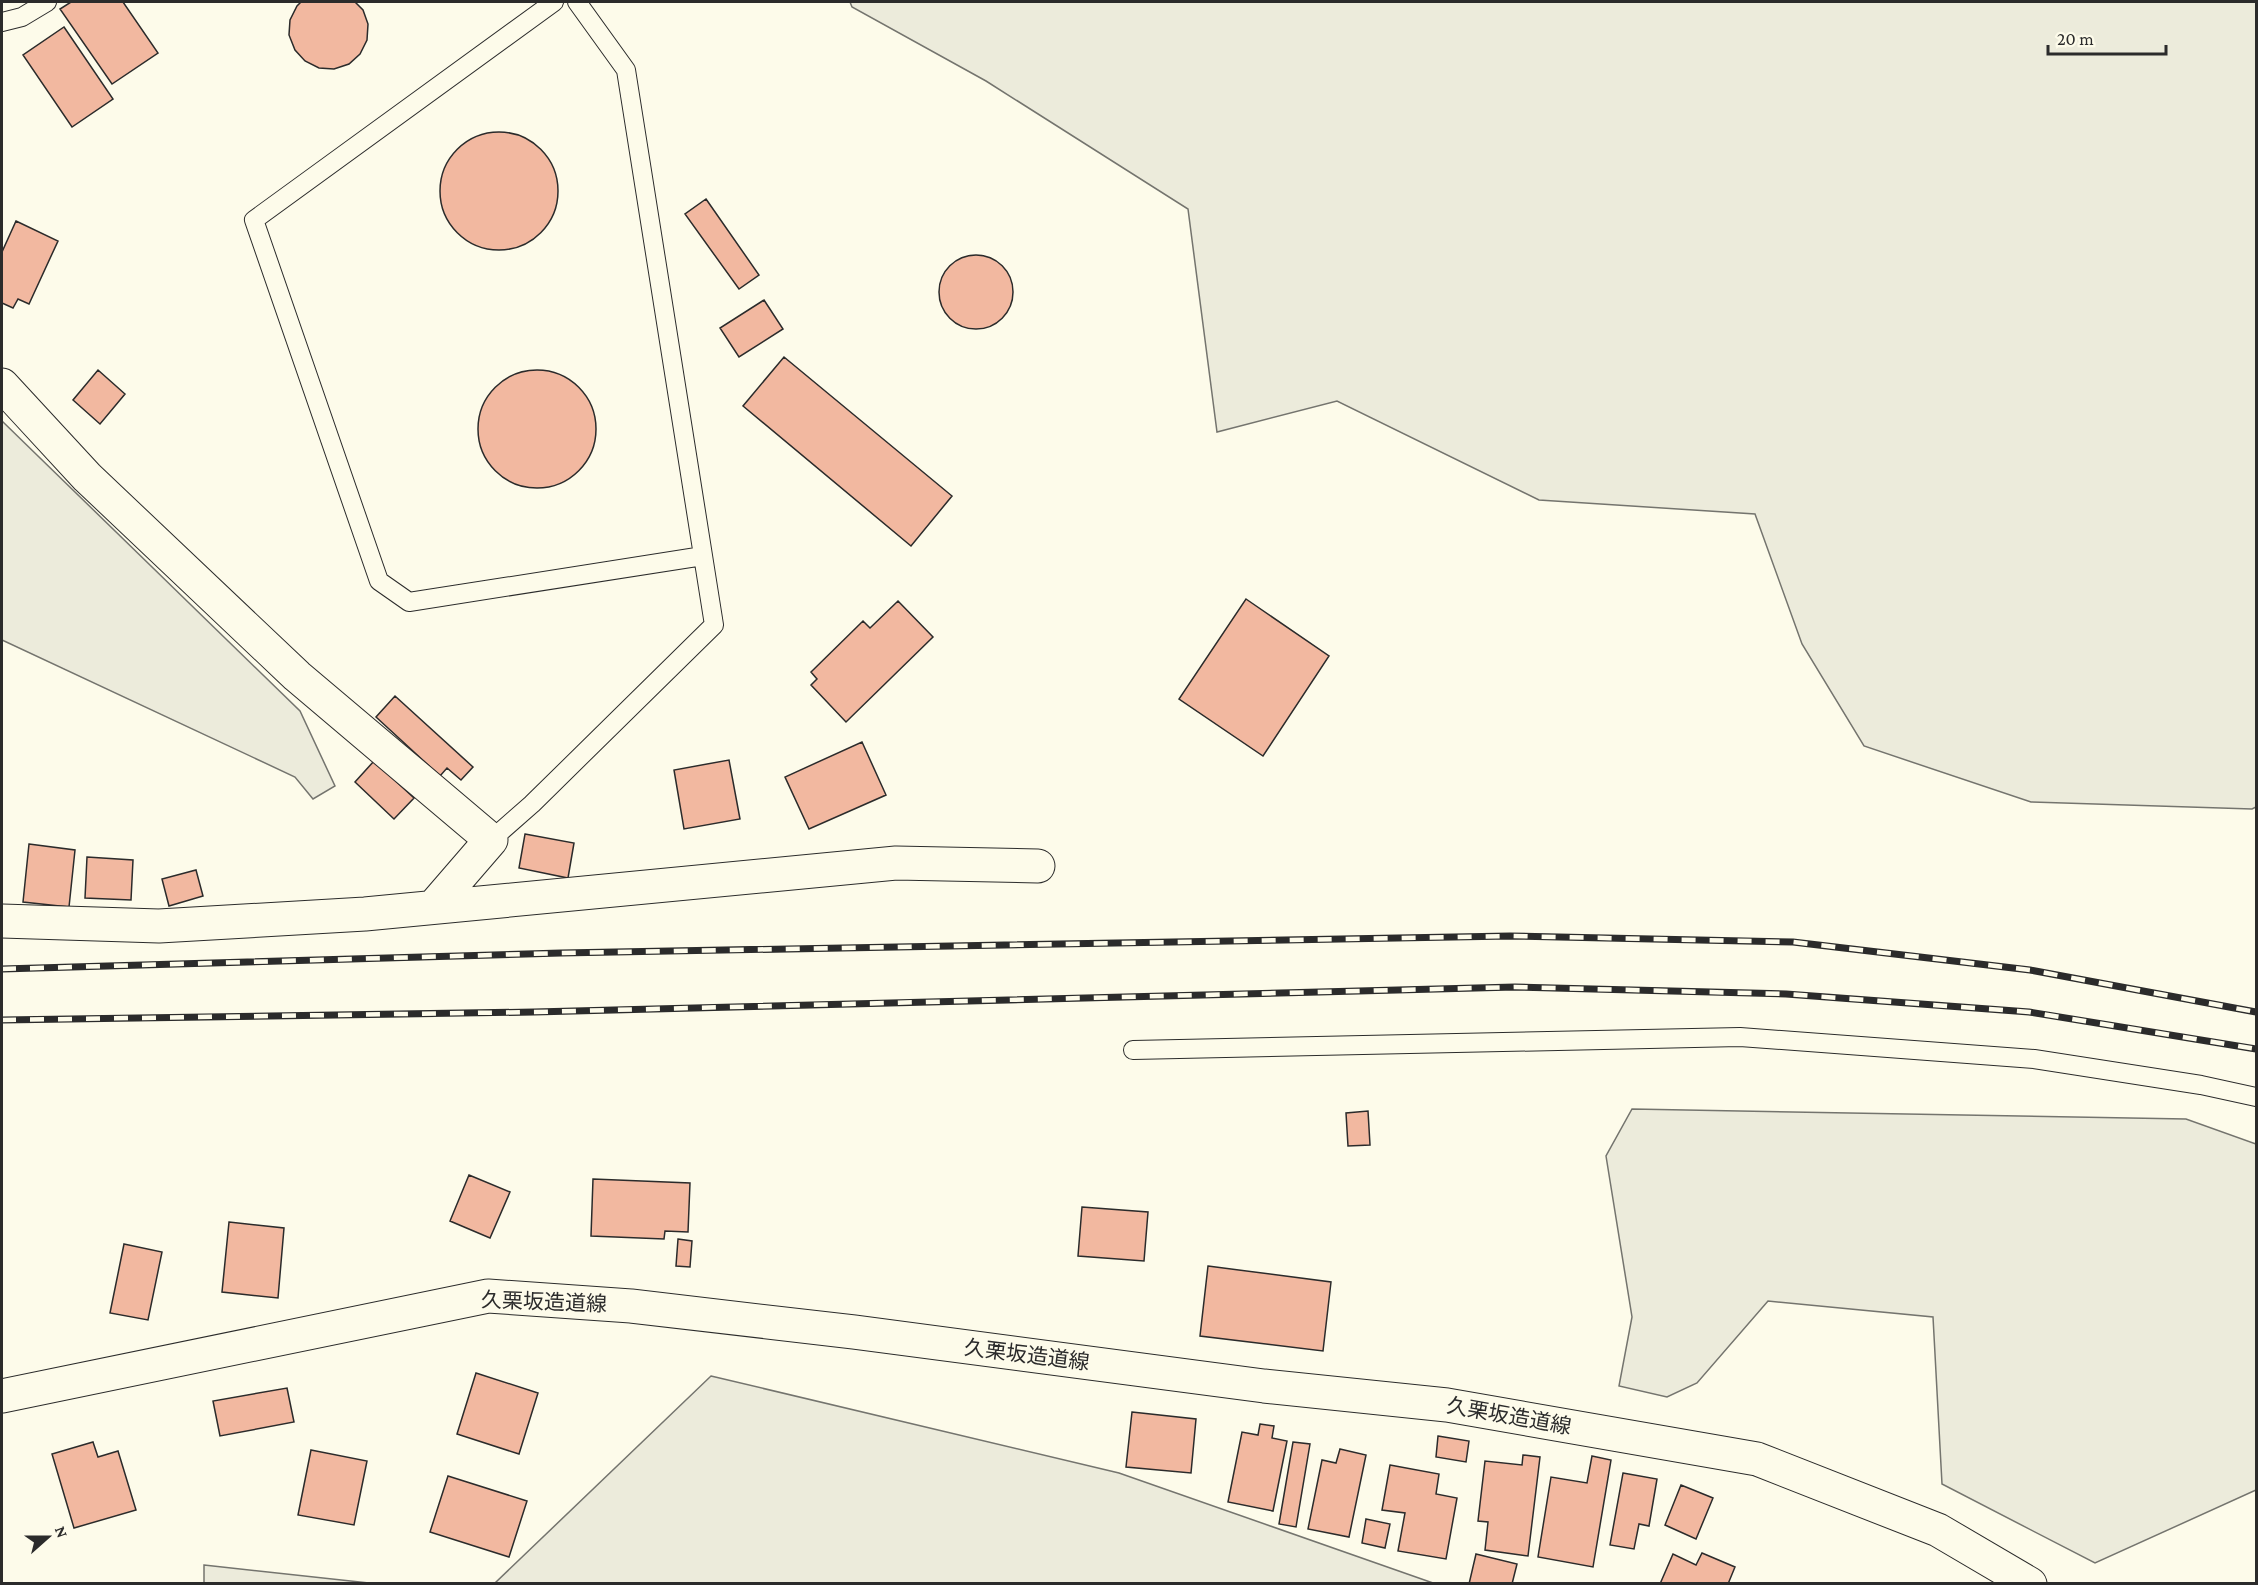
<svg xmlns="http://www.w3.org/2000/svg" width="2258" height="1585" viewBox="0 0 2258 1585" font-family="'Crimson Pro','Noto Sans JP',serif">
<style>
.green{fill:#ecebdb;stroke:#74746e;stroke-width:1.5}
.building{fill:#f2b8a0;stroke:#2b2b2b;stroke-width:1.5}
.lines{fill:none;stroke-linecap:round;stroke-linejoin:round}
.lane-casing{stroke:#2b2b2b;stroke-width:20}
.street-casing{stroke:#2b2b2b;stroke-width:35}
.secondary-casing{stroke:#2b2b2b;stroke-width:35}
.lane{stroke:#fdfbea;stroke-width:18}
.street{stroke:#fdfbea;stroke-width:33}
.secondary{stroke:#fdfbea;stroke-width:33}
.rail-casing{stroke:#2b2b2b;stroke-width:7}
.rail{stroke:#fdfbea;stroke-width:4.5;stroke-dasharray:14;stroke-linecap:butt}
.labels{text-anchor:middle;stroke-width:4.5;stroke-linejoin:round;paint-order:stroke}
.street-label{font-size:21px;fill:#2b2b2b;stroke:#fdfbea}
</style>
<rect width="100%" height="100%" fill="#fdfbea"/>
<path class="green" d="M850,2H2256V807L2252,809L2031,802L1864,746L1802,644L1755,514L1539,500L1337,401L1217,432L1188,209L986,81L852,7Z
M2,421L300,711L335,786L313,799L295,777L2,640Z
M1632,1109L2186,1119L2256,1144V1490L2095,1563L1942,1484L1933,1317L1768,1301L1697,1383L1667,1397L1619,1386L1632,1317L1606,1156Z
M711,1376L1119,1473L1433,1583H495Z
M204,1565L369,1583H204Z"/>
<path class="building" d="M71,2H123L158,53L112,84L60,9Z
M301,2H355L363,10L368,24L367,40L360,54L349,64L334,69L319,68L305,61L295,50L289,35L290,20L297,6Z
M64,27L113,99L72,127L23,55Z
M440 191a59 59 0 1 1 118 0a59 59 0 1 1-118 0Z
M706,199L759,275L739,289L685,214Z
M16,221L58,241L29,304L18,299L13,308L2,303V252Z
M939 292a37 37 0 1 1 74 0a37 37 0 1 1-74 0Z
M764,300L783,329L739,357L720,328Z
M784,357L952,496L911,546L743,406Z
M478 429a59 59 0 1 1 118 0a59 59 0 1 1-118 0Z
M98,370L125,394L100,424L73,400Z
M1246,599L1329,656L1263,756L1179,699Z
M898,601L933,637L846,722L811,685L817,679L811,672L863,621L870,628Z
M395,696L473,767L461,780L447,768L440,776L376,717Z
M862,742L886,795L809,829L785,777Z
M729,760L740,819L684,829L674,770Z
M374,761L414,798L394,819L355,782Z
M525,834L574,843L568,878L519,868Z
M29,844L75,850L69,907L23,902Z
M87,857L133,860L131,900L85,898Z
M196,870L203,896L169,906L162,879Z
M1368,1111L1370,1145L1348,1146L1346,1113Z
M469,1175L510,1192L490,1238L450,1221Z
M593,1179L690,1183L688,1232L665,1231L664,1239L591,1236Z
M1082,1207L1148,1212L1144,1261L1078,1256Z
M229,1222L284,1228L278,1298L222,1292Z
M678,1239L692,1241L690,1267L676,1266Z
M124,1244L162,1252L148,1320L110,1313Z
M1208,1266L1331,1282L1323,1351L1200,1336Z
M476,1373L538,1393L519,1454L457,1434Z
M287,1388L294,1422L220,1436L213,1401Z
M1132,1412L1196,1419L1191,1473L1126,1467Z
M1260,1424L1274,1426L1272,1438L1287,1441L1273,1511L1228,1502L1242,1432L1258,1435Z
M1438,1436L1469,1441L1466,1462L1436,1457Z
M93,1442L98,1457L118,1451L136,1510L74,1528L52,1454Z
M1293,1442L1310,1444L1296,1527L1279,1524Z
M1340,1449L1366,1455L1349,1537L1308,1529L1322,1460L1336,1463Z
M311,1450L367,1461L354,1525L298,1515Z
M1523,1455L1540,1457L1528,1556L1485,1550L1488,1522L1478,1521L1485,1461L1522,1465Z
M1592,1456L1611,1460L1593,1567L1538,1557L1551,1477L1587,1483Z
M1390,1465L1439,1474L1436,1494L1457,1498L1446,1559L1398,1551L1405,1513L1382,1510Z
M1623,1473L1657,1479L1649,1526L1639,1524L1634,1549L1610,1545Z
M448,1476L527,1501L509,1557L430,1532Z
M1681,1485L1713,1498L1696,1539L1665,1525Z
M1366,1519L1390,1524L1385,1548L1362,1543Z
M1702,1553L1735,1567L1728,1584H1660L1673,1554L1696,1565Z
M1476,1554L1517,1564L1512,1584H1469Z"/>
<g class="lines">
<defs>
<path id="lane" d="M554,2L254,220L379,581L409,602L703,556
M2,22L22,17L47,2
M491,840L532,804L714,625L626,70L577,2
M1133,1050L1740,1037L2034,1059L2201,1085L2256,1097"/>
<path id="street" d="M2,385L87,477L297,676L491,840L434,906
M2,921L159,926L365,914L896,863L1038,866"/>
<path id="secondary" d="M2,1396L488,1296L631,1306L854,1332L1264,1386L1447,1405L1757,1459L1938,1530L2030,1584"/>
</defs>
<use href="#lane" class="lane-casing"/>
<use href="#street" class="street-casing"/>
<use href="#secondary" class="secondary-casing"/>
<use href="#lane" class="lane"/>
<use href="#street" class="street"/>
<use href="#secondary" class="secondary"/>
<defs>
<path id="rail" d="M2,969L561,953L1510,936L1793,942L2030,970L2256,1012
M2,1020L534,1012L1515,987L1786,994L2029,1012L2256,1049"/>
</defs>
<use href="#rail" class="rail-casing"/>
<use href="#rail" class="rail"/>
</g>
<g class="labels">
<g class="street-label">
<text transform="translate(544 1302) rotate(2)" y="7">久栗坂造道線</text>
<text transform="translate(1027 1355) rotate(7)" y="7">久栗坂造道線</text>
<text transform="translate(1509 1416) rotate(10)" y="7">久栗坂造道線</text>
</g>
</g>
<rect width="2258" height="1585" fill="none" stroke="#2b2b2b" stroke-width="6"/>
<g transform="translate(48 1537) rotate(69)" stroke="#fdfbea" stroke-width="4.5" paint-order="stroke">
<path d="M0-4.5L10 22L0 15L-10 22Z" fill="#2b2b2b"/>
<text y="-9" font-size="16" font-weight="bold" text-anchor="middle" fill="#2b2b2b">N</text>
</g>
<path d="M2048 45v9h118v-9" fill="none" stroke="#2b2b2b" stroke-width="3"/>
<text x="2057" y="45" font-size="18" fill="#2b2b2b" stroke="#fdfbea" stroke-width="4.5" paint-order="stroke">20 m</text>
</svg>
